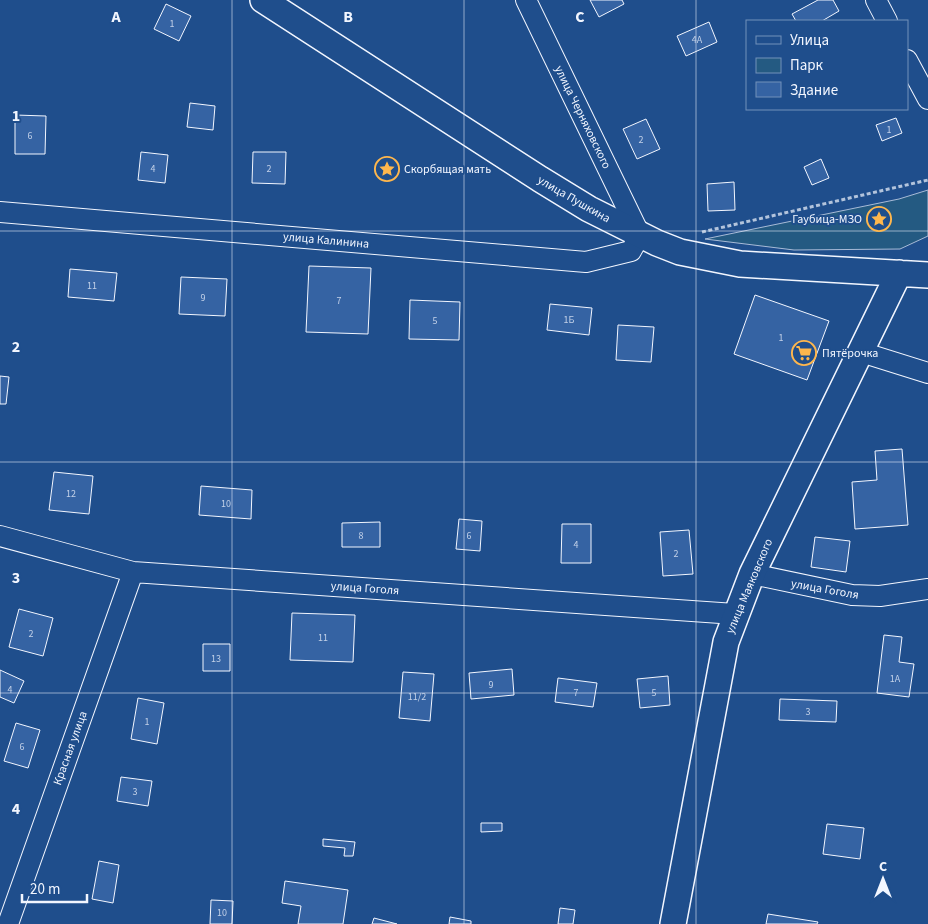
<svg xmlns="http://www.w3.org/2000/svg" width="928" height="924" viewBox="0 0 928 924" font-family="'Source Sans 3',sans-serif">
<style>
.green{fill:#245a82;stroke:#a8bbd7}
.building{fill:#3563a3;stroke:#f2f6ff}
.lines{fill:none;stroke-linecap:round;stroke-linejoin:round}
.minor-casing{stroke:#f2f6ff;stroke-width:22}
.tertiary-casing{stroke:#f2f6ff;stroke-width:28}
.path{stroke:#b3c4dc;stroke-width:3;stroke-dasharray:4 2.5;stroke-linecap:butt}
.minor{stroke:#1f4e8c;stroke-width:20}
.tertiary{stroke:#1f4e8c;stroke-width:25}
.grid{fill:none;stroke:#f2f6ff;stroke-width:1;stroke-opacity:0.55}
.labels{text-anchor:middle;stroke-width:4;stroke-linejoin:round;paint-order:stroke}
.number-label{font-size:10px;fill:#c3d1e8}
.street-label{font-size:12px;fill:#f2f6ff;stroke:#1f4e8c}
.poi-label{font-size:12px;fill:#f2f6ff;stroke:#1f4e8c;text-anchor:start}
.grid-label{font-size:16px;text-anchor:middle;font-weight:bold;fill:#f2f6ff;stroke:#1f4e8c;stroke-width:4;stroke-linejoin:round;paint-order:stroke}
</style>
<rect width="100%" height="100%" fill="#1f4e8c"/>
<path class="green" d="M928,190V236L900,249L794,250L705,239L899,199Z"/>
<path class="building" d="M590,0H622L624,4L599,17Z
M818,0H833L839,11L822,21H796L792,14Z
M166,4L191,16L179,41L154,29Z
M709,22L717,42L686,56L677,36Z
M190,103L215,106L213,130L187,127Z
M15,115L46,116L45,154H15Z
M896,118L902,133L882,141L876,125Z
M646,119L660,149L637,159L623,129Z
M141,152L168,155L165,183L138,180Z
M253,152H286L285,184L252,183Z
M821,159L829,178L812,185L804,167Z
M734,182L735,210L708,211L707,184Z
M309,266L371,268L368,334L306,332Z
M70,269L117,273L114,301L68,297Z
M181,277L227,279L225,316L179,314Z
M755,295L829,321L807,380L734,354Z
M410,300L460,302L459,340L409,339Z
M550,304L592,308L589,335L547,330Z
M618,325L654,327L651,362L616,360Z
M0,376L9,377L6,404H0Z
M902,449L908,525L855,529L852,482L877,480L875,451Z
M54,472L93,476L89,514L49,510Z
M201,486L252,490L251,519L199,515Z
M459,519L482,521L480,551L456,549Z
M380,522V547H342V523Z
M562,524H591V563H561Z
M689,530L693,574L663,576L660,532Z
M815,537L850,541L846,572L811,567Z
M19,609L53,618L43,656L9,647Z
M292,613L355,615L353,662L290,660Z
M884,635L902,637L899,662L914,664L909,697L877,693Z
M203,644H230V671H203Z
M512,669L514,695L471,699L469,673Z
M0,670L24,681L14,703L0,697Z
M403,672L434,674L430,721L399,718Z
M668,676L670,705L640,708L637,679Z
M558,678L597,683L593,707L555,702Z
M138,698L164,703L157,744L131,739Z
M780,699L837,701L836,722L779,720Z
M16,723L40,730L28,768L4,761Z
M121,777L152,781L148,806L117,801Z
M481,823H502V831L481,832Z
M827,824L864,828L860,859L823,854Z
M323,839L355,842L353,856H344L345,848L323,846Z
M99,861L119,865L113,903L92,899Z
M285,881L348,890L343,924H298L301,906L282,903Z
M211,900L233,901L232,924H210Z
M560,908L575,910L573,924H558Z
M768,914L818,922L817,924H766Z
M450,917L471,921V924H449Z
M374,918L397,924H372Z"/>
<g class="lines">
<defs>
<path id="minor" d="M876,0L887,21
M907,60L928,99
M0,212L586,262L631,251L640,235L526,0
M861,352L928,373
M0,536L133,572L735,614
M752,574L852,595L880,596L928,589
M8,924L133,572"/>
<path id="tertiary" d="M263,0L540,179L589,209L657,243L680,252L740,264L928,275
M673,924L726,642L752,574L899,273"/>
</defs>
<use href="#minor" class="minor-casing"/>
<use href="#tertiary" class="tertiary-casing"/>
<path class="path" d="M702,232L928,180"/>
<use href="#minor" class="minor"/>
<use href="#tertiary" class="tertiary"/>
</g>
<path class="grid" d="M232,0V924M464,0V924M696,0V924M0,231H928M0,462H928M0,693H928"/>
<defs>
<symbol id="sight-ring" viewBox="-11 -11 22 22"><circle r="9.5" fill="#1f4e8c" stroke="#ffb74d" stroke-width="1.5"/><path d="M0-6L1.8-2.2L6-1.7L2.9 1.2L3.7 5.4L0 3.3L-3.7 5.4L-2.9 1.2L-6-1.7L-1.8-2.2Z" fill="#ffb74d"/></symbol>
<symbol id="supermarket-ring" viewBox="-11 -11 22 22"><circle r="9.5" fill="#1f4e8c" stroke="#ffb74d" stroke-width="1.5"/><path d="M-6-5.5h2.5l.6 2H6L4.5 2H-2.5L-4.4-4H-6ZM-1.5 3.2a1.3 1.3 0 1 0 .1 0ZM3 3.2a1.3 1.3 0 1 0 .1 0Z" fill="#ffb74d"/></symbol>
</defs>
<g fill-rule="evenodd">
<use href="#sight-ring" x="373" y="155" width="28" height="28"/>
<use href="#sight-ring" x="865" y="205" width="28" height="28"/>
<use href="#supermarket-ring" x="790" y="339" width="28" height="28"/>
</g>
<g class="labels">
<g class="number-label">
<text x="172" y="27">1</text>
<text x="697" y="43">4А</text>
<text x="889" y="133">1</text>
<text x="30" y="139">6</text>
<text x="641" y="143">2</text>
<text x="153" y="172">4</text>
<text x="269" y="172">2</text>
<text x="92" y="289">11</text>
<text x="203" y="301">9</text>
<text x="339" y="304">7</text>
<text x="569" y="323">1Б</text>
<text x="435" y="324">5</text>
<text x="781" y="341">1</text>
<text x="71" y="497">12</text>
<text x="226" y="507">10</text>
<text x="361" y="539">8</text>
<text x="469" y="539">6</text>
<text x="576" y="548">4</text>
<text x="676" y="557">2</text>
<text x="31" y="637">2</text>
<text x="323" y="641">11</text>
<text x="216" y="662">13</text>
<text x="895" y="682">1А</text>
<text x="491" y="688">9</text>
<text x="10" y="693">4</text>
<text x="576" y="696">7</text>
<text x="654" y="696">5</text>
<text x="417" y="700">11/2</text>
<text x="808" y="715">3</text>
<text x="147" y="725">1</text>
<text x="22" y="750">6</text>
<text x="135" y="795">3</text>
<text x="222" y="916">10</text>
</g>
<g class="street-label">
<text transform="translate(583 117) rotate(64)" y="4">улица Черняховского</text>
<text transform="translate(574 199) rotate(30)" y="4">улица Пушкина</text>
<text transform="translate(326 240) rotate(5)" y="4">улица Калинина</text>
<text transform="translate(749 586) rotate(-67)" y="4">улица Маяковского</text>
<text transform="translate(365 588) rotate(4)" y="4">улица Гоголя</text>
<text transform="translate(825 589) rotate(10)" y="4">улица Гоголя</text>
<text transform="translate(70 748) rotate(-70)" y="4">Красная улица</text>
</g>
<g class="poi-label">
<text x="404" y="173">Скорбящая мать</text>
<text x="862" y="223" text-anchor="end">Гаубица-МЗО</text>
<text x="822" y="357">Пятёрочка</text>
</g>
</g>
<g class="grid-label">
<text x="116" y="22">A</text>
<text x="348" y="22">B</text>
<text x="580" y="22">C</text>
<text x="16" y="121">1</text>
<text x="16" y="352">2</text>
<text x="16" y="583">3</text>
<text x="16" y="814">4</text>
</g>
<rect x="746" y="20" width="162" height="90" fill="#1f4e8c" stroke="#7391ba"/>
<rect x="756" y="36" width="25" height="8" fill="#1f4e8c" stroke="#7391ba"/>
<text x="790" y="45" font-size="15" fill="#f2f6ff">Улица</text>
<rect x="756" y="58" width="25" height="15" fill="#245a82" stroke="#7391ba"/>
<text x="790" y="70" font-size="15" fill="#f2f6ff">Парк</text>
<rect x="756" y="82" width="25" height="15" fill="#3563a3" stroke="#7391ba"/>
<text x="790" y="95" font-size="15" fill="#f2f6ff">Здание</text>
<g transform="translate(883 879)" stroke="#1f4e8c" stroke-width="4" paint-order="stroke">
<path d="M0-4L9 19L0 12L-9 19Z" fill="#f2f6ff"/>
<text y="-8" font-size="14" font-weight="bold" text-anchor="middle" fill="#f2f6ff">С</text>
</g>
<path d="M22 894v8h65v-8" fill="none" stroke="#f2f6ff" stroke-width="2.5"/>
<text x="30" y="894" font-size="15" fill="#f2f6ff" stroke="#1f4e8c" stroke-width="4" paint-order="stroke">20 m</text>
</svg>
